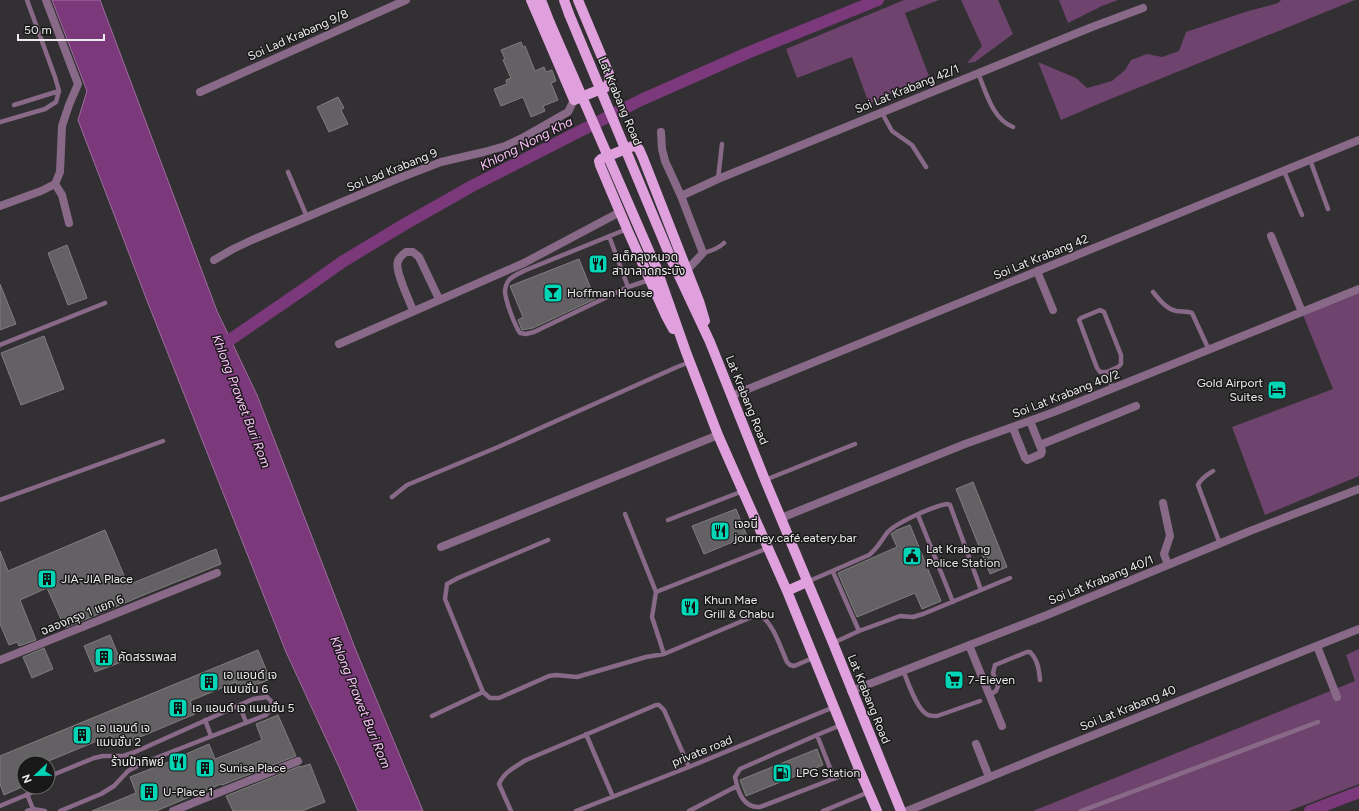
<svg xmlns="http://www.w3.org/2000/svg" width="1359" height="811" viewBox="0 0 1359 811" font-family="Figtree,'Noto Sans Thai',sans-serif">
<style>
.green{fill:#6e436d}
.water{fill:#7b387b;stroke:#9d6e9d}
.lines{fill:none;stroke-linecap:round;stroke-linejoin:round}
.canal{stroke:#7b387b;stroke-width:12}
.building{fill:#646164;stroke:#807d7f}
.service{stroke:#886987;stroke-width:4.5}
.minor{stroke:#886987;stroke-width:8}
.primary{stroke:#dfa0dd;stroke-width:10}
.primary-bridge{stroke:#dfa0dd;stroke-width:10}
.labels{text-anchor:middle;stroke-width:3;stroke-linejoin:round;paint-order:stroke}
.street-label{font-size:12px;fill:#edebed;stroke:#1a191a}
.poi-label{font-size:12px;fill:#edebed;stroke:#1a191a;text-anchor:start}
.water-label{font-size:13px;font-style:italic;fill:#fcc3fa;stroke:#1a191a}
</style>
<rect width="100%" height="100%" fill="#323032"/>
<path class="green" d="M904,0H939L905,13L929,76L869,104L852,57L797,78L786,49Z
M961,0H998L1013,34L975,62L967,63L982,46Z
M1059,0H1118L1102,6L1068,23Z
M1281,0H1355L1103,102L1061,120L1038,62L1076,78L1087,88L1112,81L1125,70L1131,60L1147,54L1162,57L1179,51L1186,32L1245,12L1278,3Z
M1359,292V476L1265,515L1232,427L1333,389L1303,315Z
M1359,649V784L1289,811H1033L1355,681L1346,655Z"/>
<path class="water" d="M52,0H100L217,311L257,395L355,648L423,811H358L340,769L286,652L146,298L78,120L87,91Z"/>
<g class="lines">
<path class="canal" d="M218,348L307,287L342,262L405,224L472,186L641,100L745,54L878,0
M1310,811L1359,792"/>
</g>
<path class="building" d="M521,42L523,47L525,46L535,71L544,67L546,72L552,70L556,81L551,83L558,100L543,106L545,111L531,117L523,97L501,106L494,89L507,84L506,80L511,78L503,60L505,59L501,50Z
M338,97L344,108L341,110L348,124L329,132L317,107Z
M67,245L87,298L68,305L48,253Z
M579,259L595,299L533,328L522,330L518,320L523,317L510,286Z
M0,284L16,324L0,330Z
M44,336L64,389L21,405L1,353Z
M973,482L1007,567L990,574L956,489Z
M736,509L747,536L704,554L692,526Z
M910,525L941,601L922,609L915,593L857,617L838,573L897,547L891,534L897,530Z
M105,530L128,585L216,549L221,564L146,594L65,628L47,588L20,600L36,640L19,646L17,642L9,645L0,624V551L8,571Z
M110,635L121,662L95,672L84,646Z
M44,648L53,669L32,678L23,657Z
M258,650L270,679L240,692L236,682L190,701L195,714L116,747L111,735L44,763H24V786L4,795L0,784V756Z
M278,715L296,756L222,785L221,784L156,811H92L136,793L130,777L186,755V754L209,744L215,759L262,740L256,724Z
M817,749L823,765L746,796L740,780Z
M310,764L325,802L302,811H233L226,796L300,766L301,767Z"/>
<g class="lines">
<path class="service" d="M978,73C986,92 993,120 1013,127
M14,105L59,91
M882,113L892,131L912,145L926,167
M0,122L45,109L56,102L59,91L55,77L27,0
M1310,160L1328,209
M1284,171L1302,215
M288,172L307,217
M718,179L722,144
M627,229L526,270C520,273 514,275 509,280C507,282 505,288 505,291C505,300 515,326 520,333L526,334L534,332L628,287L649,280
M609,236L628,287
M703,253C711,251 718,249 724,243
M1153,292C1159,299 1166,309 1176,311C1182,312 1187,311 1192,313L1209,350
M0,345L105,303
M1107,372L1118,367L1121,364V355L1104,312L1100,310L1081,318L1079,320L1097,368L1100,372H1107L1113,389
M1213,471C1207,475 1201,478 1198,485L1220,544
M765,480L855,444
M392,497L407,485L498,447L677,367L690,362
M0,500L163,441
M625,514L656,592L768,548
M918,515L953,602
M668,520L743,491
M548,540L458,578L447,584L445,599L483,692L490,698H499L549,676L556,675L577,677L646,657L664,654L759,614C774,624 780,647 787,662L790,665L794,666L813,658
M833,572L859,631
M807,582L869,555C877,549 881,541 887,533C895,523 934,506 947,504L950,505L981,590
M656,592L652,617L664,654
M833,643L859,631L900,616L913,617L923,614L1010,578
M903,670C908,682 915,705 925,713C928,716 932,716 937,716L980,701
M989,695L996,691L998,686L993,673L995,665L1027,652H1030C1038,660 1039,670 1040,680
M239,705L246,722
M432,716L483,692
M205,720L211,736
M841,725L817,735L740,769L735,777C738,792 743,808 760,807L859,769
M586,734L613,797
M817,735L834,778
M48,778L55,774L94,758L103,756H123L135,752L253,699L267,697L271,701L272,709L266,715L143,763L128,771L114,786L101,794L60,811
M27,794L33,809
M0,806L31,793L37,787
M27,811L33,809L45,811
M511,811L499,784C504,772 515,767 526,760L656,705H659L664,710L689,767
M576,811L689,767L834,707
M689,811L737,786
M823,811L869,792
M1081,811L1318,722"/>
<path class="minor" d="M46,0L78,84L69,105L62,126L60,172L55,184
M200,92L406,0
M661,132L662,149L665,161L681,196L703,253L687,270
M55,184L62,195L69,223
M681,196L718,179L1092,27L1143,8
M0,206L41,191L55,184
M1271,236L1302,312
M214,260L233,249L252,240L397,179L441,162L484,152L505,146L524,137L568,112L574,100
M1037,271L1053,310
M413,311C410,301 394,270 398,261C400,256 403,254 406,252H413L419,257L439,299
M339,344L524,263L620,212
M731,396L1359,140
M1013,428L1025,458L1027,460L1041,454L1042,451L1030,421
M1040,445L1136,406
M1163,503L1170,536L1164,554L1168,565
M781,518L965,444L1054,412L1359,289
M441,547L718,435
M969,645L1002,726
M1317,646L1337,697
M0,660L217,573
M851,691L1047,615L1250,531L1359,489
M976,744L989,777
M173,811L298,761
M907,811L1046,754L1359,629"/>
<path class="primary" d="M531,0L574,100L606,87C610,83 610,80 609,74L578,0
M541,0L550,23
M564,0L569,14
M672,261L710,342L765,480L833,643L901,811
M656,267L686,352L718,435L787,591L859,769L877,811
M673,329L666,316L627,229L600,165L599,161L601,159L633,146H635L639,149L643,158L699,301L705,321
M787,591L807,582"/>
<path class="primary-bridge" d="M569,14L672,261
M550,23L656,267"/>
</g>
<defs>
<symbol id="restaurant-square" viewBox="-11 -11 22 22"><rect x="-9" y="-9" width="18" height="18" rx="4" fill="#01d5b6" stroke="#1a191a"/><path d="M-5-6h1v4h1v-4h1v4h1v-4h1v5L-1.5 .5V6h-2V.5L-5-1ZM5-6V6H3V1.5H1.5Q1.5-4 5-6Z" fill="#111"/></symbol>
<symbol id="bar-square" viewBox="-11 -11 22 22"><rect x="-9" y="-9" width="18" height="18" rx="4" fill="#01d5b6" stroke="#1a191a"/><path d="M-6-5H6L.8 .8V4.5H3.5V6h-7V4.5H-.8V.8Z" fill="#111"/></symbol>
<symbol id="hotel-square" viewBox="-11 -11 22 22"><rect x="-9" y="-9" width="18" height="18" rx="4" fill="#01d5b6" stroke="#1a191a"/><path d="M-6-4.5h1.5V1H6V5H4.5V3h-9V5H-6ZM-4 0a1.8 1.8 0 1 1 3.6 0ZM.5 0V-2.5h3Q6-2.5 6 0Z" fill="#111"/></symbol>
<symbol id="civic-square" viewBox="-11 -11 22 22"><rect x="-9" y="-9" width="18" height="18" rx="4" fill="#01d5b6" stroke="#1a191a"/><path d="M-.6-6.5H3V-4.5H.6V-3L4-1V1h2V6H-6V1h2V-1L-.6-3ZM-1.2 2.5V6h2.4V2.5Z" fill="#111"/></symbol>
<symbol id="building-square" viewBox="-11 -11 22 22"><rect x="-9" y="-9" width="18" height="18" rx="4" fill="#01d5b6" stroke="#1a191a"/><path d="M-4-6H4V6H1V3H-1V6H-4ZM-2.5-4.3h1.7v1.8h-1.7ZM.8-4.3h1.7v1.8H.8ZM-2.5-1h1.7V.8h-1.7ZM.8-1h1.7V.8H.8Z" fill="#111"/></symbol>
<symbol id="supermarket-square" viewBox="-11 -11 22 22"><rect x="-9" y="-9" width="18" height="18" rx="4" fill="#01d5b6" stroke="#1a191a"/><path d="M-6-5.5h2.5l.6 2H6L4.5 2H-2.5L-4.4-4H-6ZM-1.5 3.2a1.3 1.3 0 1 0 .1 0ZM3 3.2a1.3 1.3 0 1 0 .1 0Z" fill="#111"/></symbol>
<symbol id="fuel-square" viewBox="-11 -11 22 22"><rect x="-9" y="-9" width="18" height="18" rx="4" fill="#01d5b6" stroke="#1a191a"/><path d="M-5.5-6h7V0h2V4h1.3V-2.5L3-4.5l.8-.8L6-3V5H2.5V1h-1V6h-7ZM-4.2-4.7v3.2H.2V-4.7Z" fill="#111"/></symbol>
</defs>
<g fill-rule="evenodd">
<use href="#restaurant-square" x="587" y="253" width="22" height="22"/>
<use href="#bar-square" x="542" y="282" width="22" height="22"/>
<use href="#hotel-square" x="1266" y="379" width="22" height="22"/>
<use href="#restaurant-square" x="709" y="520" width="22" height="22"/>
<use href="#civic-square" x="901" y="545" width="22" height="22"/>
<use href="#building-square" x="36" y="568" width="22" height="22"/>
<use href="#restaurant-square" x="679" y="596" width="22" height="22"/>
<use href="#building-square" x="93" y="646" width="22" height="22"/>
<use href="#supermarket-square" x="943" y="669" width="22" height="22"/>
<use href="#building-square" x="198" y="671" width="22" height="22"/>
<use href="#building-square" x="167" y="697" width="22" height="22"/>
<use href="#building-square" x="71" y="724" width="22" height="22"/>
<use href="#restaurant-square" x="167" y="751" width="22" height="22"/>
<use href="#building-square" x="194" y="757" width="22" height="22"/>
<use href="#fuel-square" x="771" y="762" width="22" height="22"/>
<use href="#building-square" x="138" y="781" width="22" height="22"/>
</g>
<g class="labels">
<g class="street-label">
<text transform="translate(298 35) rotate(-24)" y="4">Soi Lad Krabang 9/8</text>
<text transform="translate(907 89) rotate(-22)" y="4">Soi Lat Krabang 42/1</text>
<text transform="translate(620 101) rotate(67)" y="4">Lat Krabang Road</text>
<text transform="translate(392 170) rotate(-22)" y="4">Soi Lad Krabang 9</text>
<text transform="translate(1041 257) rotate(-22)" y="4">Soi Lat Krabang 42</text>
<text transform="translate(1066 394) rotate(-21)" y="4">Soi Lat Krabang 40/2</text>
<text transform="translate(747 400) rotate(68)" y="4">Lat Krabang Road</text>
<text transform="translate(1101 580) rotate(-22)" y="4">Soi Lat Krabang 40/1</text>
<text transform="translate(82 615) rotate(-22)" y="4">ฉลองกรุง 1 แยก 6</text>
<text transform="translate(869 699) rotate(68)" y="4">Lat Krabang Road</text>
<text transform="translate(1128 708) rotate(-22)" y="4">Soi Lat Krabang 40</text>
<text transform="translate(702 751) rotate(-22)" y="4">private road</text>
</g>
<g class="poi-label">
<text x="612" y="261">สเต็กลุงหนวด<tspan x="612" dy="14">สาขาลาดกระบัง</tspan></text>
<text x="567" y="297">Hoffman House</text>
<text x="1263" y="387" text-anchor="end">Gold Airport<tspan x="1263" dy="14">Suites</tspan></text>
<text x="734" y="528">เจอนี่<tspan x="734" dy="14">journey.café.eatery.bar</tspan></text>
<text x="926" y="553">Lat Krabang<tspan x="926" dy="14">Police Station</tspan></text>
<text x="61" y="583">JIA-JIA Place</text>
<text x="704" y="604">Khun Mae<tspan x="704" dy="14">Grill &amp; Chabu</tspan></text>
<text x="118" y="661">คัดสรรเพลส</text>
<text x="223" y="679">เอ แอนด์ เจ<tspan x="223" dy="14">แมนชั่น 6</tspan></text>
<text x="968" y="684">7-Eleven</text>
<text x="192" y="712">เอ แอนด์ เจ แมนชั่น 5</text>
<text x="96" y="732">เอ แอนด์ เจ<tspan x="96" dy="14">แมนชั่น 2</tspan></text>
<text x="164" y="766" text-anchor="end">ร้านป้าทิพย์</text>
<text x="219" y="772">Sunisa Place</text>
<text x="796" y="777">LPG Station</text>
<text x="163" y="796">U-Place 1</text>
</g>
<g class="water-label">
<text transform="translate(526 143) rotate(-27)" y="5">Khlong Nong Kha</text>
<text transform="translate(242 401) rotate(69)" y="5">Khlong Prawet Buri Rom</text>
<text transform="translate(361 702) rotate(68)" y="5">Khlong Prawet Buri Rom</text>
</g>
</g>
<g transform="translate(36 775) rotate(248)"><circle r="19" fill="#1a191a" stroke="#6e6d6e"/>
<path d="M0-3L7 15L0 10L-7 15Z" fill="#01d5b6"/>
<text y="-6" font-size="11" font-weight="bold" text-anchor="middle" fill="#edebed">N</text>
</g>
<path d="M18 34v6h86v-6" fill="none" stroke="#edebed" stroke-width="2"/>
<text x="24" y="34" font-size="12" fill="#edebed" stroke="#1a191a" stroke-width="3" paint-order="stroke">50 m</text>
</svg>
